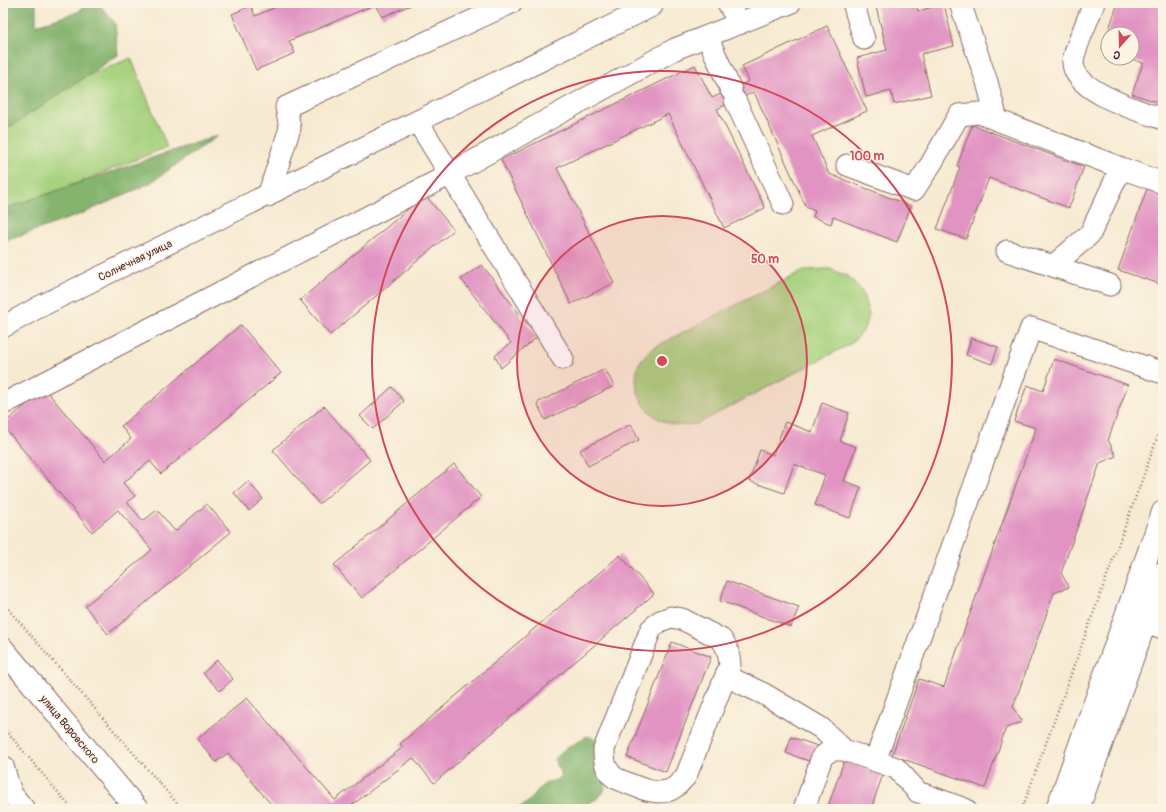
<svg xmlns="http://www.w3.org/2000/svg" width="1166" height="812" viewBox="0 0 1166 812" font-family="Pangolin,sans-serif">
<style>
.green{fill:#a7d27f;stroke:#787855}
.forest{fill:#85b46e;stroke:#686a4c}
.building{fill:#e193c2}
.lines{fill:none;stroke-linecap:round;stroke-linejoin:round}
.minor-casing{stroke:#876665;stroke-width:23}
.major-casing{stroke:#876665;stroke-width:24}
.highway-casing{stroke:#876665;stroke-width:24}
.path{stroke:#876665;stroke-width:2.5;stroke-dasharray:1 3;stroke-linecap:butt}
.minor{stroke:#fff;stroke-width:21}
.major{stroke:#fff;stroke-width:22}
.highway{stroke:#fff;stroke-width:22}
.ring{fill:none;stroke:#d1495b;stroke-width:2}
.labels{text-anchor:middle;stroke-width:3;stroke-linejoin:round;paint-order:stroke}
.street-label{font-size:11px;fill:#4a1f2b;stroke:#fcf5e5}
.centre{fill:#d1495b;stroke:#fcf5e5;stroke-width:2}
.ring-label{font-size:12px;text-anchor:middle;font-weight:bold;fill:#d1495b;stroke:#fcf5e5;stroke-width:3;stroke-linejoin:round;paint-order:stroke}
</style>
<rect width="100%" height="100%" fill="#fcf5e5"/>
<filter id="ink" filterUnits="userSpaceOnUse"><feTurbulence type="fractalNoise" baseFrequency=".025" numOctaves="2"/><feDisplacementMap in="SourceGraphic" scale="8" xChannelSelector="R" yChannelSelector="G"/><feConvolveMatrix kernelMatrix="1 2 1 2 8 2 1 2 1" color-interpolation-filters="sRGB"/></filter>
<filter id="wash" filterUnits="userSpaceOnUse"><feTurbulence type="fractalNoise" baseFrequency=".012" numOctaves="4" result="noise"/><feDisplacementMap in="SourceGraphic" scale="16" xChannelSelector="R" yChannelSelector="G"/><feGaussianBlur stdDeviation="0.9" result="paint"/><feColorMatrix in="noise" values="0 0 0 0 0 0 0 0 0 0 0 0 0 0 0 0 0 1.4 0 .05"/><feComposite in="paint" operator="in"/></filter>
<g filter="url(#wash)">
<rect width="100%" height="100%" fill="#f7ead2"/>
<path class="green" d="M131,58L167,147L3,213V110Z
M830,269L849,277L862,291L869,315L863,331L852,343L697,424C691,424 682,426 676,425C648,421 630,393 638,366C640,360 647,354 651,349L804,270Z"/>
<path class="forest" d="M3,3H36V25L78,12L87,3H98L115,23L118,55L12,126L3,127Z
M219,135L150,183L84,213L3,242V209Z
M587,736L597,740C600,752 608,781 604,791C593,812 538,809 515,809C539,801 532,784 557,780L562,775L554,759C562,749 576,744 587,736Z"/>
<g id="blocks">
<path class="building" d="M285,3H416L382,17L376,4L289,41L295,53L256,70L232,14L251,6L255,16Z
M891,3H916L918,11L944,4L954,46L921,54L931,95L894,104L891,91L866,97L857,58L887,50L876,7Z
M1118,3H1163V28L1160,37L1163,38V104L1132,94L1143,63L1129,58H1132V34H1108V51L1102,49Z
M827,26L867,111L812,136L829,174L911,206L897,242L833,217L831,224L813,217L815,211L806,207L754,92L717,109L765,208L724,228L668,114L557,168L614,283L571,304L501,160L695,65L712,98L749,81L742,66Z
M972,125L1084,167L1069,208L989,178L966,239L937,229L960,167L957,166Z
M1148,186L1163,191V285L1118,270Z
M425,195L454,230L330,335L300,300Z
M482,265L537,337L501,368L495,356L511,343L461,279Z
M241,325L281,373L161,474L150,461L123,483L135,496L127,502L143,521L157,510L175,531L207,504L231,532L108,634L85,606L152,550L118,510L92,532L3,426V424L45,389L105,461L131,439L121,426Z
M971,338L998,347L992,364L966,355Z
M1054,359L1128,385L1108,440L1116,456L1100,463L1061,573L1069,587L1054,593L1013,707L1022,722L1006,728L985,788L892,755L919,679L944,687L1036,428L1014,421L1027,385L1043,391Z
M605,369L614,386L545,420L537,403Z
M392,387L404,401L373,429L360,416Z
M822,403L849,413L840,441L856,447L844,481L861,487L850,518L815,505L825,475L794,464L784,493L749,481L760,450L773,455L785,422L812,432Z
M324,406L370,460L319,504L273,450Z
M631,424L639,440L588,466L580,450Z
M454,464L481,497L362,598L334,565Z
M248,481L263,499L249,511L234,493Z
M620,555L654,594L434,783L413,758L352,805L355,809H275L228,753L216,762L197,739L247,698L335,800L403,747L400,744Z
M727,581L799,607L791,627L720,601Z
M672,642L711,657L666,772L627,757Z
M217,660L233,679L220,691L203,673Z
M791,737L818,746L812,762L786,753Z
M844,761L883,774L871,809H827Z"/>
</g>
</g>
<g filter="url(#ink)">
<use href="#blocks" fill-opacity="0" stroke="#876665" stroke-width="1"/>
<g class="lines">
<defs>
<path id="minor" d="M728,3L739,24
M853,3L864,39
M960,3L987,82L997,120
M1094,3C1090,15 1073,52 1073,62C1073,92 1140,111 1163,119
M707,36L731,90
M735,100L783,204
M418,122L563,359
M847,165L914,190L931,164L959,115L979,113L1121,168
M268,196L290,128L286,107L511,3
M1007,251L1053,266L1090,234L1121,168L1163,183
M1053,266L1110,285
M3,327L39,307L652,6
M3,404L443,178L675,49L790,3
M671,617L682,619L721,639C728,647 729,655 730,665L686,776C682,780 678,786 672,789C656,798 631,784 615,778C605,770 604,761 604,749L651,629L660,621Z
M1145,622L1163,628
M726,676L764,694L821,728L844,750
M875,761L1031,328L1163,373
M3,766L11,793L24,809
M804,809L822,757L831,750H844L896,768L918,792L965,809"/>
<path id="major" d="M3,649L137,809"/>
<path id="highway" d="M1057,809L1163,512
M1078,809L1163,573"/>
</defs>
<use href="#minor" class="minor-casing"/>
<use href="#major" class="major-casing"/>
<use href="#highway" class="highway-casing"/>
<path class="path" d="M3,603L182,809
M3,727L72,809
M1022,809L1163,422"/>
<use href="#minor" class="minor"/>
<use href="#major" class="major"/>
<use href="#highway" class="highway"/>
</g>
</g>
<circle cx="662" cy="361" r="145" fill="#d1495b" fill-opacity=".12"/>
<g class="ring">
<circle cx="662" cy="361" r="145"/>
<circle cx="662" cy="361" r="290"/>
</g>
<g class="labels">
<g class="street-label">
<text transform="translate(135 260) rotate(-26)" y="4">Солнечная улица</text>
<text transform="translate(70 729) rotate(50)" y="4">улица Воровского</text>
</g>
</g>
<circle cx="662" cy="361" r="6" class="centre"/>
<g class="ring-label">
<text x="867" y="160">100 m</text>
<text x="765" y="263">50 m</text>
</g>
<rect width="1166" height="812" fill="none" stroke="#fcf5e5" stroke-width="16"/>
<g transform="translate(1120 46) rotate(200)"><circle r="19" fill="#fcf5e5" stroke="#b59f9b"/>
<path d="M0-3L7 15L0 10L-7 15Z" fill="#d1495b"/>
<text y="-6" font-size="11" font-weight="bold" text-anchor="middle" fill="#4a1f2b">С</text>
</g>
</svg>
